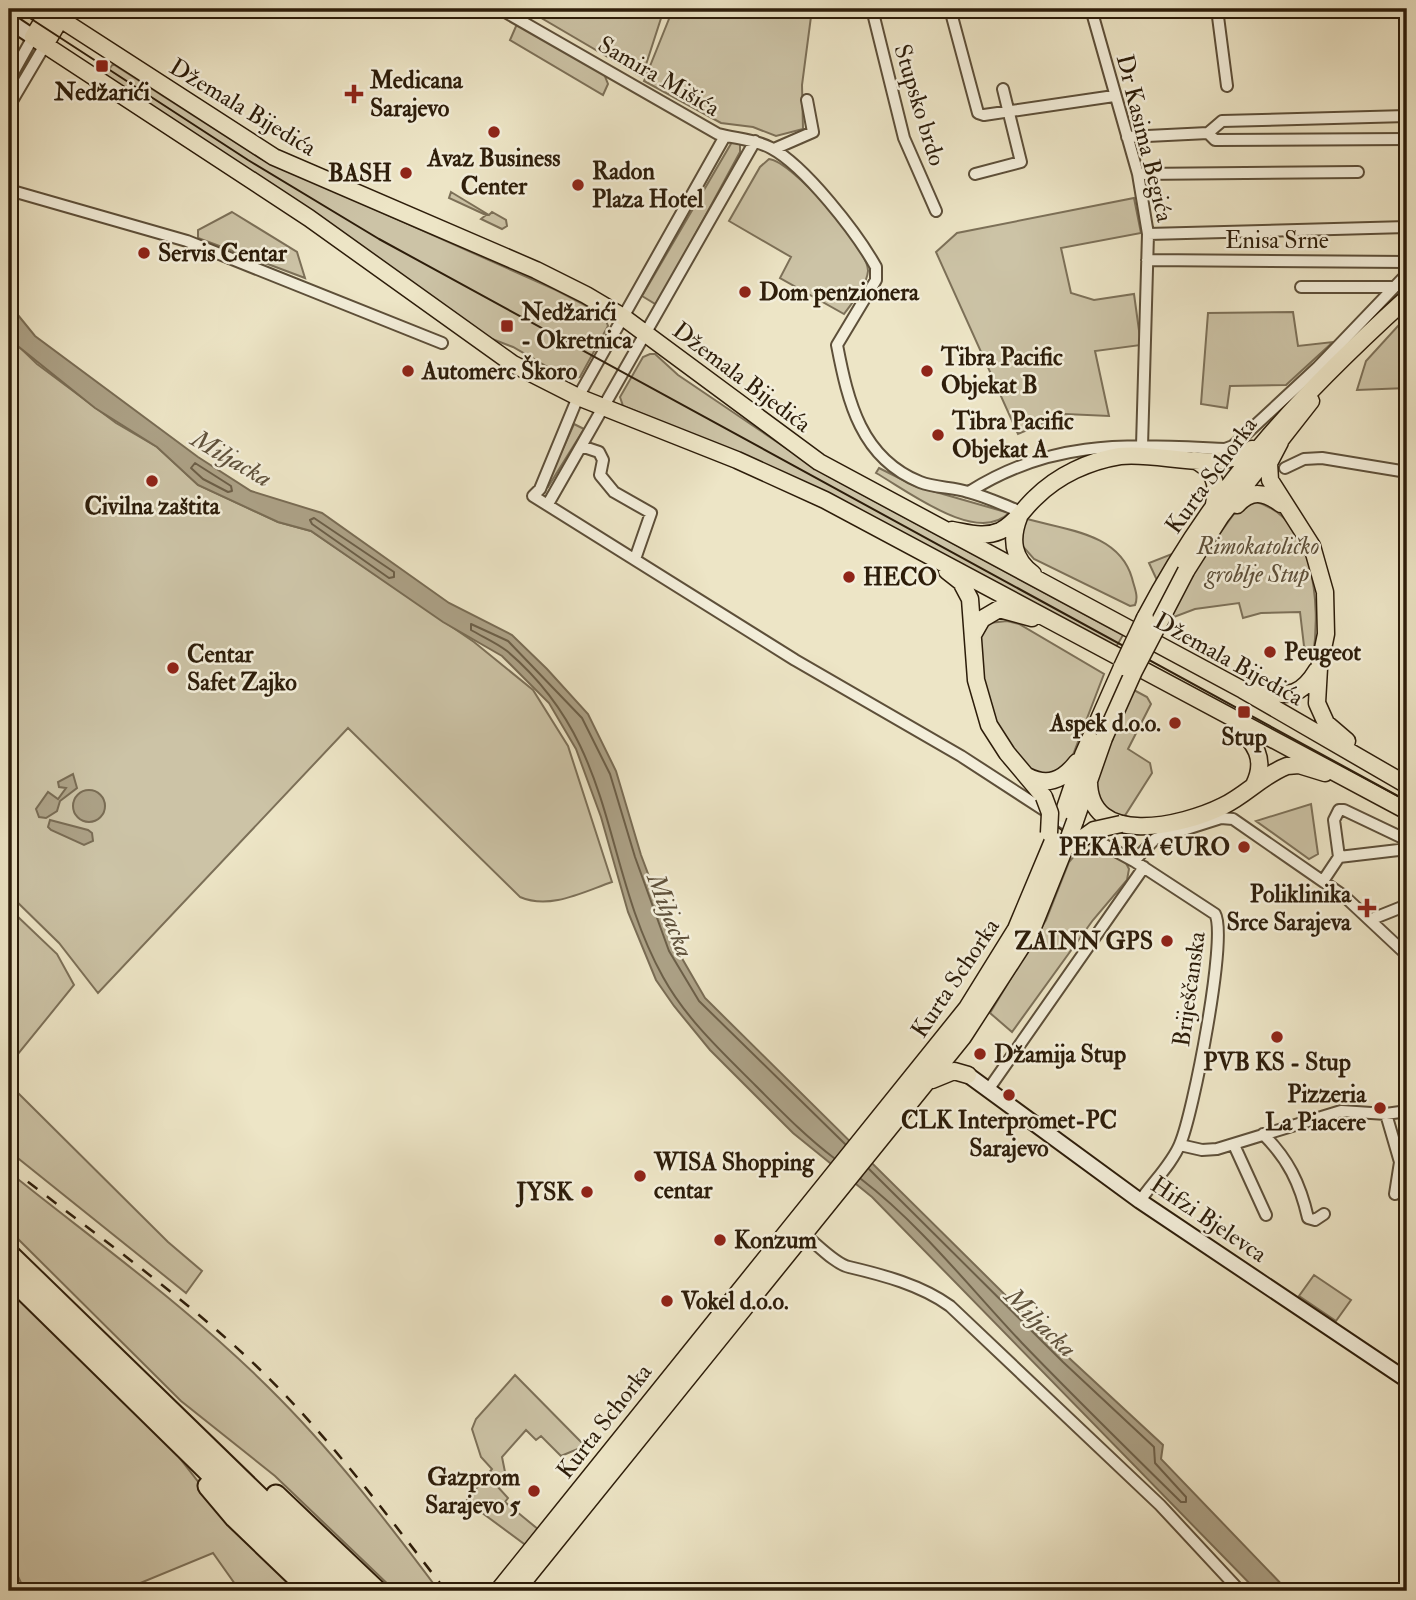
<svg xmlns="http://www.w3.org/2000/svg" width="1416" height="1600" viewBox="0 0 1416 1600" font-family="'IM FELL Double Pica',serif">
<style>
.green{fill:#ccc3a6;stroke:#7c7058;stroke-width:2}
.water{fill:#aca186;stroke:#796c54;stroke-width:2}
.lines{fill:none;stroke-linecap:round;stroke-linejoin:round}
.shore{stroke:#6c5f48;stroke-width:2}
.street-casing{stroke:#5d4f39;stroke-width:14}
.secondary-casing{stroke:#2d1d0a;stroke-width:18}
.primary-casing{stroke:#2d1d0a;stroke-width:19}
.highway-casing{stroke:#2d1d0a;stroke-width:23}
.street{stroke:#f3eeda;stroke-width:10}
.secondary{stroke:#f3eeda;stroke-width:14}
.primary{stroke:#ede5c6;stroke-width:16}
.highway{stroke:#ede5c6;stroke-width:19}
.tram{stroke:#2d1d0a;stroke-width:2}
.rail{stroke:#2d1d0a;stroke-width:2.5;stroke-dasharray:12 12;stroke-linecap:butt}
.primary-bridge-casing{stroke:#2d1d0a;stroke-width:19;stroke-linecap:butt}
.primary-bridge{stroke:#ede5c6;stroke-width:16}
.poi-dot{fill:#8f2418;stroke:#f3eeda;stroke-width:2.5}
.labels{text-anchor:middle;stroke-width:5;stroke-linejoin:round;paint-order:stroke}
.street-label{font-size:24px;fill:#2d1d0a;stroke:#f3eeda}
.poi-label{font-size:24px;font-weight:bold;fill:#2d1d0a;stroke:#f3eeda;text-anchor:start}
.park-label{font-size:24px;font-style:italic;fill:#5d4f39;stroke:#f3eeda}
.water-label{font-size:26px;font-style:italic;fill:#60523c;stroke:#f3eeda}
</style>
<rect width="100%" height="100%" fill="#ede5c6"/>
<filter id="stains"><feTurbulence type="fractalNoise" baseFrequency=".00286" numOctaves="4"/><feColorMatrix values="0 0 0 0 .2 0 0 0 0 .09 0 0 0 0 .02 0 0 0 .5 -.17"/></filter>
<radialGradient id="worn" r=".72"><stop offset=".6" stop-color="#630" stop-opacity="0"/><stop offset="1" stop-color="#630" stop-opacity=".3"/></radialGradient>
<path class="green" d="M526,9H664L642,77Z
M673,9H812L802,85L803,129L776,136L753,127L721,123L644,81Z
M517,24L604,74L608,84L603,95L510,40Z
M113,64L260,158L556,290L604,315L608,326L580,377L570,380L513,347L487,337L104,76Z
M732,142L740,144V152L657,305L642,296Z
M769,159C792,161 869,249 868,271C867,285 852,303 844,314L780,278L791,257L729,221L760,167Z
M451,192L489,215L492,212L506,220L507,226L502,229L481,219L486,215L449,198Z
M1134,198L1141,233L1061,248L1071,293L1094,300L1134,294L1141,345L1095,351L1109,416L1065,414L1018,434L936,252L957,233Z
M232,212L297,252L305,278L198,238V230Z
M1293,312L1298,346L1333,342L1286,385L1230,386L1227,408L1201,404L1208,313Z
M1407,316V388L1357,390L1366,361Z
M9,337L37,364L116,423L157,447L198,485L278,522L311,531L474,642L533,690L568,746L612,882C583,892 550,910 520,897L348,728L98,993L59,943L9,894V562L12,556L9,553Z
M650,354H655L678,375L826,475L1123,635L1115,649L691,434L623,406L620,397L643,357Z
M574,424L584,429L548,487L546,486Z
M879,468L915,486L1009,513C977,545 908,491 876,473Z
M1253,501C1315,516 1321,606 1313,656L1304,646L1300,612L1261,613L1243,618L1239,603L1195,609L1174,617L1149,563L1218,536L1236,511Z
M1027,519C1066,530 1119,533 1132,578C1134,587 1139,596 1135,605L1130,606L1034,559L1018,541L1021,527Z
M1007,621L1019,624L1104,674L1071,760L1062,770L1038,776L1006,747L979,680L980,632L989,623Z
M1132,689L1147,697L1151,704L1128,749L1150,763L1152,773L1124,817L1112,814L1095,798L1098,767Z
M1311,804L1318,854L1309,859L1256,821Z
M1087,841L1126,863L1129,869L1127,880L1093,920L1012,1032L990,1013L1046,920L1069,862Z
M16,915L57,954L74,985L18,1054L9,1053V922Z
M9,1084L168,1242L202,1271L186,1293L9,1151Z
M9,1172C96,1242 189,1308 268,1387C331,1449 386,1520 439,1591H395L275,1476L181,1401L9,1230Z
M1314,1275L1351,1300L1336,1321L1299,1296Z
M9,1285L178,1456L242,1538L299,1591H240L213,1553L121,1591H25L9,1558Z
M515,1375L585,1446L561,1456L541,1436L536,1440L526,1430L502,1457L506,1477L497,1486L508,1498L505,1502L539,1530L527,1546L466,1501L492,1469L481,1457L472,1429L476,1419Z"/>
<path class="water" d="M9,304L35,336L198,457L251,491L322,513L449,603L512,635L547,669L588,714L616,771L641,855L676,948L705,998L1068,1357L1163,1445L1161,1459L1288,1591H1257L872,1197L793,1133L710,1050L674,1006L656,980L628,912L601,817L576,749L549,703L502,656L443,622L311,531L278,522L198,485L157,447L95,408L14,343L9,337Z
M73,774L77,788L60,801L57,811L46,818L39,817L36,809L48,792L58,799L66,788L59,787L58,782Z
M73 806a16 16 0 1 1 32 0a16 16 0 1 1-32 0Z
M50,820L88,830L92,833L93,841L84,845L51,830L48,827Z"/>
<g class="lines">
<path class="shore" d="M195,463L231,486L232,491L228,492L203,479L191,468Z
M314,518L394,572V577L389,578L312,524L310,520Z
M834,1158C806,1137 781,1111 756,1086C723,1053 686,1019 663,977C600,863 619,746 507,651C497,643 483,637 471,630V624L508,641L582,718L610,774L635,857L669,951L699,1001L845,1144
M861,1179C921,1225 970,1288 1022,1343C1074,1397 1128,1450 1181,1502H1186V1497L1155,1463L1154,1447L1063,1362L869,1169"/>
<defs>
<path id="street" d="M500,9L718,134C737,139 754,139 771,148C805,166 857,233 876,267V280L837,345C848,402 861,458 920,482C935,488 953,487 968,492C984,496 999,503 1014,509
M872,9L904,138L936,211
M950,9L978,113L984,115L1114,96
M1091,9L1138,174L1148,234L1142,446
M1217,9L1227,86
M1092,12L1118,9
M9,80L33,37
M9,106L45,45
M1208,133L1222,121L1407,116
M725,136L578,397L540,489L533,496L795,660L961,756L1064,823L1134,861L1215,914C1228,936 1193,1115 1180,1144C1172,1164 1152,1183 1140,1201
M1127,137L1208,133L1215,140L1407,139
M774,149L813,132L807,100
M975,174L1021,162L1003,89
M1138,174L1358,172
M9,190L187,241L442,343
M1148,234L1407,227
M1147,260L1407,262
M1301,287H1395
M581,446L599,452L603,460L600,475L614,492L651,513L635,559
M1285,468L1304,459L1322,458L1407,472
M969,492C1054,438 1129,445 1225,449L1233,446L1317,368L1407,274
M548,504L755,141
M1339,857L1407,849
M1134,861L1155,839L1221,818L1233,819L1344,896L1407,955
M1323,881L1339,857L1334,820L1339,810H1344L1407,840
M1372,919L1407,905
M988,1090L1144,867
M1386,1114L1400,1162L1395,1194
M1263,1134C1288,1159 1300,1183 1308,1218L1315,1220L1324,1214
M1180,1145L1202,1150L1217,1149L1341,1111L1386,1114L1407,1111
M1234,1145L1266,1215
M805,1235C817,1244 835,1264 849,1267C883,1275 921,1285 950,1306L1160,1505L1240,1591"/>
<path id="secondary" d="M9,21L33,37
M968,1075L1140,1201L1407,1380"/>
<path id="primary" d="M50,9L33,37L309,218L513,364L578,397L737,460L825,500L1407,811
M48,11L274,157L536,270L586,295L623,317L819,462L1243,690L1407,785
M45,45L66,9
M1280,442L1269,463L1270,480L1312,546L1325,592L1326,634L1319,668L1317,703L1326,723L1347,741
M1194,460C1213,469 1219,483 1214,504
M1237,505C1251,489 1265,492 1281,504
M1019,517C1010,540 1013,559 1033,574
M952,530C969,533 984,538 1000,531C1015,524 1023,509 1035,498C1058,475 1089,461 1120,456C1162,451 1215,475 1252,449
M947,571L961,582L970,599L976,680L989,725L1007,753L1044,797
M1186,571L1221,516L1311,401
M1145,618C1215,485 1297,398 1407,298
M974,633L982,619L999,609L1032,618
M1249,691C1283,693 1297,703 1317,670
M1235,724C1255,743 1267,759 1254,785
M1027,776C1048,787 1063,780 1077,762
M1089,779C1087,849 1183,826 1223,806C1246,795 1263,775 1287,766L1299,765L1325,773
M1063,814L1083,755L1122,667
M1075,821L1104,738
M932,1080L954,1071L968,1075
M498,1591L967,1008L1016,929L1055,836
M516,1591L963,1037L1031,932L1068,840"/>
<path id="highway" d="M9,1254L356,1591
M9,1276L330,1591
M208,1486L235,1518L311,1591
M276,1495L377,1591"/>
</defs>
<use href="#street" class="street-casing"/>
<use href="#secondary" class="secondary-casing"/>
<use href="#primary" class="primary-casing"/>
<use href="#highway" class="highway-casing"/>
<use href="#street" class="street"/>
<use href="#secondary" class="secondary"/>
<use href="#primary" class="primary"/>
<use href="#highway" class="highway"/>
<path class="tram" d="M16,9L248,160L379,239L1407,801"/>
<path class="rail" d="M9,1167C89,1230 175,1290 250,1360C324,1430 384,1511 446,1591"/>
<defs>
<path id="primary-bridge" d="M1122,667L1145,618
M1104,738L1134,671L1186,571
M1044,797L1050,813L1049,833
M1068,840L1075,821
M1073,845L1094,830L1121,824"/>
</defs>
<use href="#primary-bridge" class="primary-bridge-casing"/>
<use href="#primary-bridge" class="primary-bridge"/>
</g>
<g class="poi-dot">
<rect x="95" y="59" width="14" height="14" rx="3.5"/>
<path d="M350.5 83.5h7v7h7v7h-7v7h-7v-7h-7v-7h7z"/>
<circle cx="494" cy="132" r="7"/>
<circle cx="406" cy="173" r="7"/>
<circle cx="578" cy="185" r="7"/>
<circle cx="144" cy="253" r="7"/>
<circle cx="745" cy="292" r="7"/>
<rect x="500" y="319" width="14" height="14" rx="3.5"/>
<circle cx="408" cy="371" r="7"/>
<circle cx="927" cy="371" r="7"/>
<circle cx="938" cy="435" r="7"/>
<circle cx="152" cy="481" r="7"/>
<circle cx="849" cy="577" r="7"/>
<circle cx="1270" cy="652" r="7"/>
<circle cx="173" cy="668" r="7"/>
<rect x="1237" y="705" width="14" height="14" rx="3.5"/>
<circle cx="1175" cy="723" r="7"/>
<circle cx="1244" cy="847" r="7"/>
<path d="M1363.5 897.5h7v7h7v7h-7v7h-7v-7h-7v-7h7z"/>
<circle cx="1167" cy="941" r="7"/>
<circle cx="1277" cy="1037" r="7"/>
<circle cx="980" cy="1054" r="7"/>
<circle cx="1009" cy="1095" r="7"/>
<circle cx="1380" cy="1108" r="7"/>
<circle cx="640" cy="1176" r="7"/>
<circle cx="587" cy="1192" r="7"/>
<circle cx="720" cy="1240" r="7"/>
<circle cx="667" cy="1301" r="7"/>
<circle cx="534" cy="1491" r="7"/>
</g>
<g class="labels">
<g class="street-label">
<text transform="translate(659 76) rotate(30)" y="8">Samira Mišića</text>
<text transform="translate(920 105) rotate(73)" y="8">Stupsko brdo</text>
<text transform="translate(243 107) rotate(31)" y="8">Džemala Bijedića</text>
<text transform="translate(1145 138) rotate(76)" y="8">Dr Kasima Begića</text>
<text x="1277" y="248">Enisa Srne</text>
<text transform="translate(742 377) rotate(37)" y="8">Džemala Bijedića</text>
<text transform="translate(1211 475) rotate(-54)" y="8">Kurta Schorka</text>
<text transform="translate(1229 659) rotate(29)" y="8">Džemala Bijedića</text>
<text transform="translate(955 978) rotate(-56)" y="8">Kurta Schorka</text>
<text transform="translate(1189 989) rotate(-82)" y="8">Briješčanska</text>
<text transform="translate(1209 1219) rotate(34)" y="8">Hifzi Bjelevca</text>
<text transform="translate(604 1421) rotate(-52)" y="8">Kurta Schorka</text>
</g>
<g class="poi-label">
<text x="370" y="88">Medicana<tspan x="370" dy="28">Sarajevo</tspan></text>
<text x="102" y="100" text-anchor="middle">Nedžarići</text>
<text x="494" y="166" text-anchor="middle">Avaz Business<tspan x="494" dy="28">Center</tspan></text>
<text x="592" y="179">Radon<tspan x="592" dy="28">Plaza Hotel</tspan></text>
<text x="392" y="181" text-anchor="end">BASH</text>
<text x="158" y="261">Servis Centar</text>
<text x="759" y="300">Dom penzionera</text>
<text x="521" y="320">Nedžarići<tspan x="521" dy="28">- Okretnica</tspan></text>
<text x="941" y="365">Tibra Pacific<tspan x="941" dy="28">Objekat B</tspan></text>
<text x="422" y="379">Automerc Škoro</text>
<text x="952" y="429">Tibra Pacific<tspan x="952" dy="28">Objekat A</tspan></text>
<text x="152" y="514" text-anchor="middle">Civilna zaštita</text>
<text x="863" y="585">HECO</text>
<text x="1284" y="660">Peugeot</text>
<text x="187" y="662">Centar<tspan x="187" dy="28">Safet Zajko</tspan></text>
<text x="1161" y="731" text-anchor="end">Aspek d.o.o.</text>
<text x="1244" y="745" text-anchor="middle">Stup</text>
<text x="1230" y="855" text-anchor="end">PEKARA €URO</text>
<text x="1351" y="902" text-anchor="end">Poliklinika<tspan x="1351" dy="28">Srce Sarajeva</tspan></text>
<text x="1153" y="949" text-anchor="end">ZAINN GPS</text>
<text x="994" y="1062">Džamija Stup</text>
<text x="1277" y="1070" text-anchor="middle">PVB KS - Stup</text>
<text x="1366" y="1102" text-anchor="end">Pizzeria<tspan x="1366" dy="28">La Piacere</tspan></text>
<text x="1009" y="1128" text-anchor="middle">CLK Interpromet-PC<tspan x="1009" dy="28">Sarajevo</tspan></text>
<text x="654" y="1170">WISA Shopping<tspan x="654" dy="28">centar</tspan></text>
<text x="573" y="1200" text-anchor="end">JYSK</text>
<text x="734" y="1248">Konzum</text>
<text x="681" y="1309">Vokel d.o.o.</text>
<text x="520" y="1485" text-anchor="end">Gazprom<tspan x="520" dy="28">Sarajevo 5</tspan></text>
</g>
<g class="park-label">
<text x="1258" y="554">Rimokatoličko<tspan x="1258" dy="28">groblje Stup</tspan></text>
</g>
<g class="water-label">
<text transform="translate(232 458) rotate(30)" y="9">Miljacka</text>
<text transform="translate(671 915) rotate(69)" y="9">Miljacka</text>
<text transform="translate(1041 1322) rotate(44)" y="9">Miljacka</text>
</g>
</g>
<rect width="1416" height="1600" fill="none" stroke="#ede5c6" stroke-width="35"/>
<rect x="10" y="10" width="1395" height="1579" fill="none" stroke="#2d1d0a" stroke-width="3.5"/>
<rect x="18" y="18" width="1381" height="1565" fill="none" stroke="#2d1d0a" stroke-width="2"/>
<rect width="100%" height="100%" filter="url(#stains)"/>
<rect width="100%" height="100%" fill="url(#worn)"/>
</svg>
